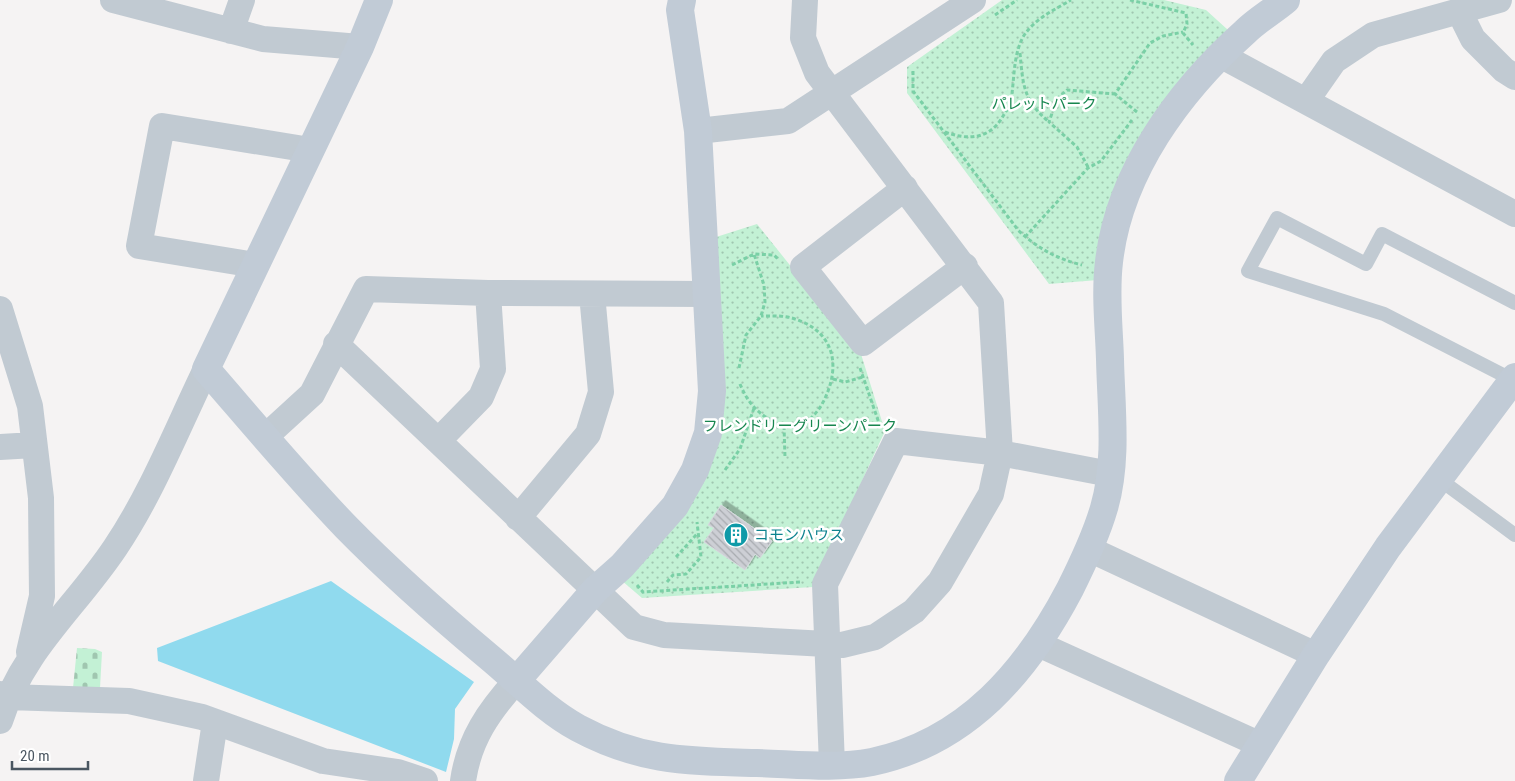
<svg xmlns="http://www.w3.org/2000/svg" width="1515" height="781" viewBox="0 0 1515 781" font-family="'Roboto Condensed','Noto Sans JP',sans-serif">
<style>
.cemetery{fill:url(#cemetery-stones)}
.park{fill:url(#park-dots)}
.water{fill:#90daee}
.building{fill:url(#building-back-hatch);stroke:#d7d9de;filter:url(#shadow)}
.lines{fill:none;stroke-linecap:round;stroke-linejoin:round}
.path{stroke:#7ad0a6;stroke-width:3;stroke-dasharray:4 2.5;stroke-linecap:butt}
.lane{stroke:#c1cad2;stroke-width:14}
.street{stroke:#c1cad2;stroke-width:26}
.secondary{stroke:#c1cbd6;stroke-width:28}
.labels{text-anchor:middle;stroke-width:5;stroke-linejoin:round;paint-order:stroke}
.park-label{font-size:15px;fill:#17864f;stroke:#fff}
.culture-label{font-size:15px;fill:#0d838f;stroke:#fff;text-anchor:start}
</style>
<defs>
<pattern id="cemetery-stones" width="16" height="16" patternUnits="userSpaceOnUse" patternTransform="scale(1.25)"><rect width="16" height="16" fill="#c3f1d5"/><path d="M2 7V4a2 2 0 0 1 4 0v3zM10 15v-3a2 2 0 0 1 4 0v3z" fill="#a0c6b0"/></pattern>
<pattern id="park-dots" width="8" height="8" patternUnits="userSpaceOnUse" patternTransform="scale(1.25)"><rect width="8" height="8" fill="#c3f1d5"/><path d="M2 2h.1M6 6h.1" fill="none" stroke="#a0c6b0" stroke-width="1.8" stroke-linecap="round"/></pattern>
<pattern id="building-back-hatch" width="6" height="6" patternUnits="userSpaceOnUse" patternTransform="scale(1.25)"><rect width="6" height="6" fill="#cdcfd5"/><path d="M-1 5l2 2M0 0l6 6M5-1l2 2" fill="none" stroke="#a8abb0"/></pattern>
<filter id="shadow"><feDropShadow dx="4.5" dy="-4.5" stdDeviation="0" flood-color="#0004"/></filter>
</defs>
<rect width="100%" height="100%" fill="#f5f3f3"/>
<path class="cemetery" d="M77,648L95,649L102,652L100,688H73Z"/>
<path class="park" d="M1002,0H1164L1206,10L1228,30L1202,63L1098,280L1049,284L907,93V67Z
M757,224L861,354L885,431L813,587L642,598L621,580L699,487L713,238Z"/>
<path class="water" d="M331,581L474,682L455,709L454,739L446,772L158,661L157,648Z"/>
<path class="building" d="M721,505L772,541L760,558L755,554L745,570L704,542L714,528L708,525Z"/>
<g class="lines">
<path class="path" d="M1130,0L1186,13L1187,24L1183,33L1193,45
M995,15L1017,0
M1020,53C1023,85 1023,100 1049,122
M913,71V91L1018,230C1037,248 1057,259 1082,265
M1137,112L1115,94L1150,43L1163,36L1183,32
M945,132C967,140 988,140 1002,118C1004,114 1008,109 1010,105C1015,83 1012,58 1023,37C1034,19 1054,10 1071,0
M1088,167L1077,147L1049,122L1057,99L1067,90L1115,94
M1025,237L1088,168L1101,161L1132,120
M732,265L754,254L774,255L778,259
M739,368L746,335L761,316L765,302L764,285L754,254
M860,368L879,423
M833,379L845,382L863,377
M740,384C746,399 755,411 769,419C777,424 785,428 794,427C806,425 815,415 821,406C841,371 838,333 795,319C784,315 772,316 761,316
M784,426L785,458
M725,470L740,449L754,408
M676,557L697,534
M667,582L673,575L686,574L701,557L697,522
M637,585L643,592L800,582"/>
<path class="lane" d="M1513,380L1384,314L1248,271L1277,218L1366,264L1382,234L1515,303
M1439,479L1515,535"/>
<path class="street" d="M113,0L263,39L360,47
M1459,11L1473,39L1504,70L1515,77
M231,31L242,0
M1222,56L1515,214
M1306,101L1334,61L1373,35L1499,0
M698,131L788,121L973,0
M905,188L803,267L863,343L965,266
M255,265L139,246L162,126L310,150
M0,309L30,406L41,498L42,596L29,652
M336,344L634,627L664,635L826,644L842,645L875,637L914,611L940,582L991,494L1000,453L991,303L817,73L803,38L805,0
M265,437L312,394L366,289L488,293L707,294
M438,441L481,397L493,369L488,293
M0,447L34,445
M518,518L588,434L601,392L592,294
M1089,549L1316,655
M1038,644L1261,745
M0,694L8,697L129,701L202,717L323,761L398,772L425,781
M0,721C23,649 74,609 115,548C152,493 177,429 206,369
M832,765L825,584L896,441L1000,453L1110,474
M206,781L215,722
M463,781C469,739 489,711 517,680"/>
<path class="secondary" d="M379,0L360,47L206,369C252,422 297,476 346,527C391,573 440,616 489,657C518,681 545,710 578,728C641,762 689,761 757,763C794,764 835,769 872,762C967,742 1027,671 1070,589C1083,563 1096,536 1104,508C1118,461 1111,407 1110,359C1109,327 1105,294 1109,262C1119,172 1179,91 1245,32C1257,20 1273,11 1286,0
M517,680L595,590L622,566L675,506L695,470L708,433L712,391L698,131L680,10L682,0
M1238,781L1316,655L1388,547L1515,377"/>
</g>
<defs>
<symbol id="building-disc" viewBox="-11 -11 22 22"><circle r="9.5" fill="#0f9aa8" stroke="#fff"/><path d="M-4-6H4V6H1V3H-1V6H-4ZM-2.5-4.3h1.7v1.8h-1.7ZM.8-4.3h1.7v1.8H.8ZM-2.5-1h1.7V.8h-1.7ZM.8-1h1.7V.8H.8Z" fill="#fff"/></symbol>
</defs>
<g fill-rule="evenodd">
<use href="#building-disc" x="722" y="521" width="28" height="28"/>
</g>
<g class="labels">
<g class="park-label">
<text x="1044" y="109">パレットパーク</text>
<text x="800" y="431">フレンドリーグリーンパーク</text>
</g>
<g class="culture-label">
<text x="754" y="540">コモンハウス</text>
</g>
</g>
<path d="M12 761v8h76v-8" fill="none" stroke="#4a5661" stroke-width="2.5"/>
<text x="20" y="761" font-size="15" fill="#4a5661" stroke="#ffffff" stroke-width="4" paint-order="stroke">20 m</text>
</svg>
